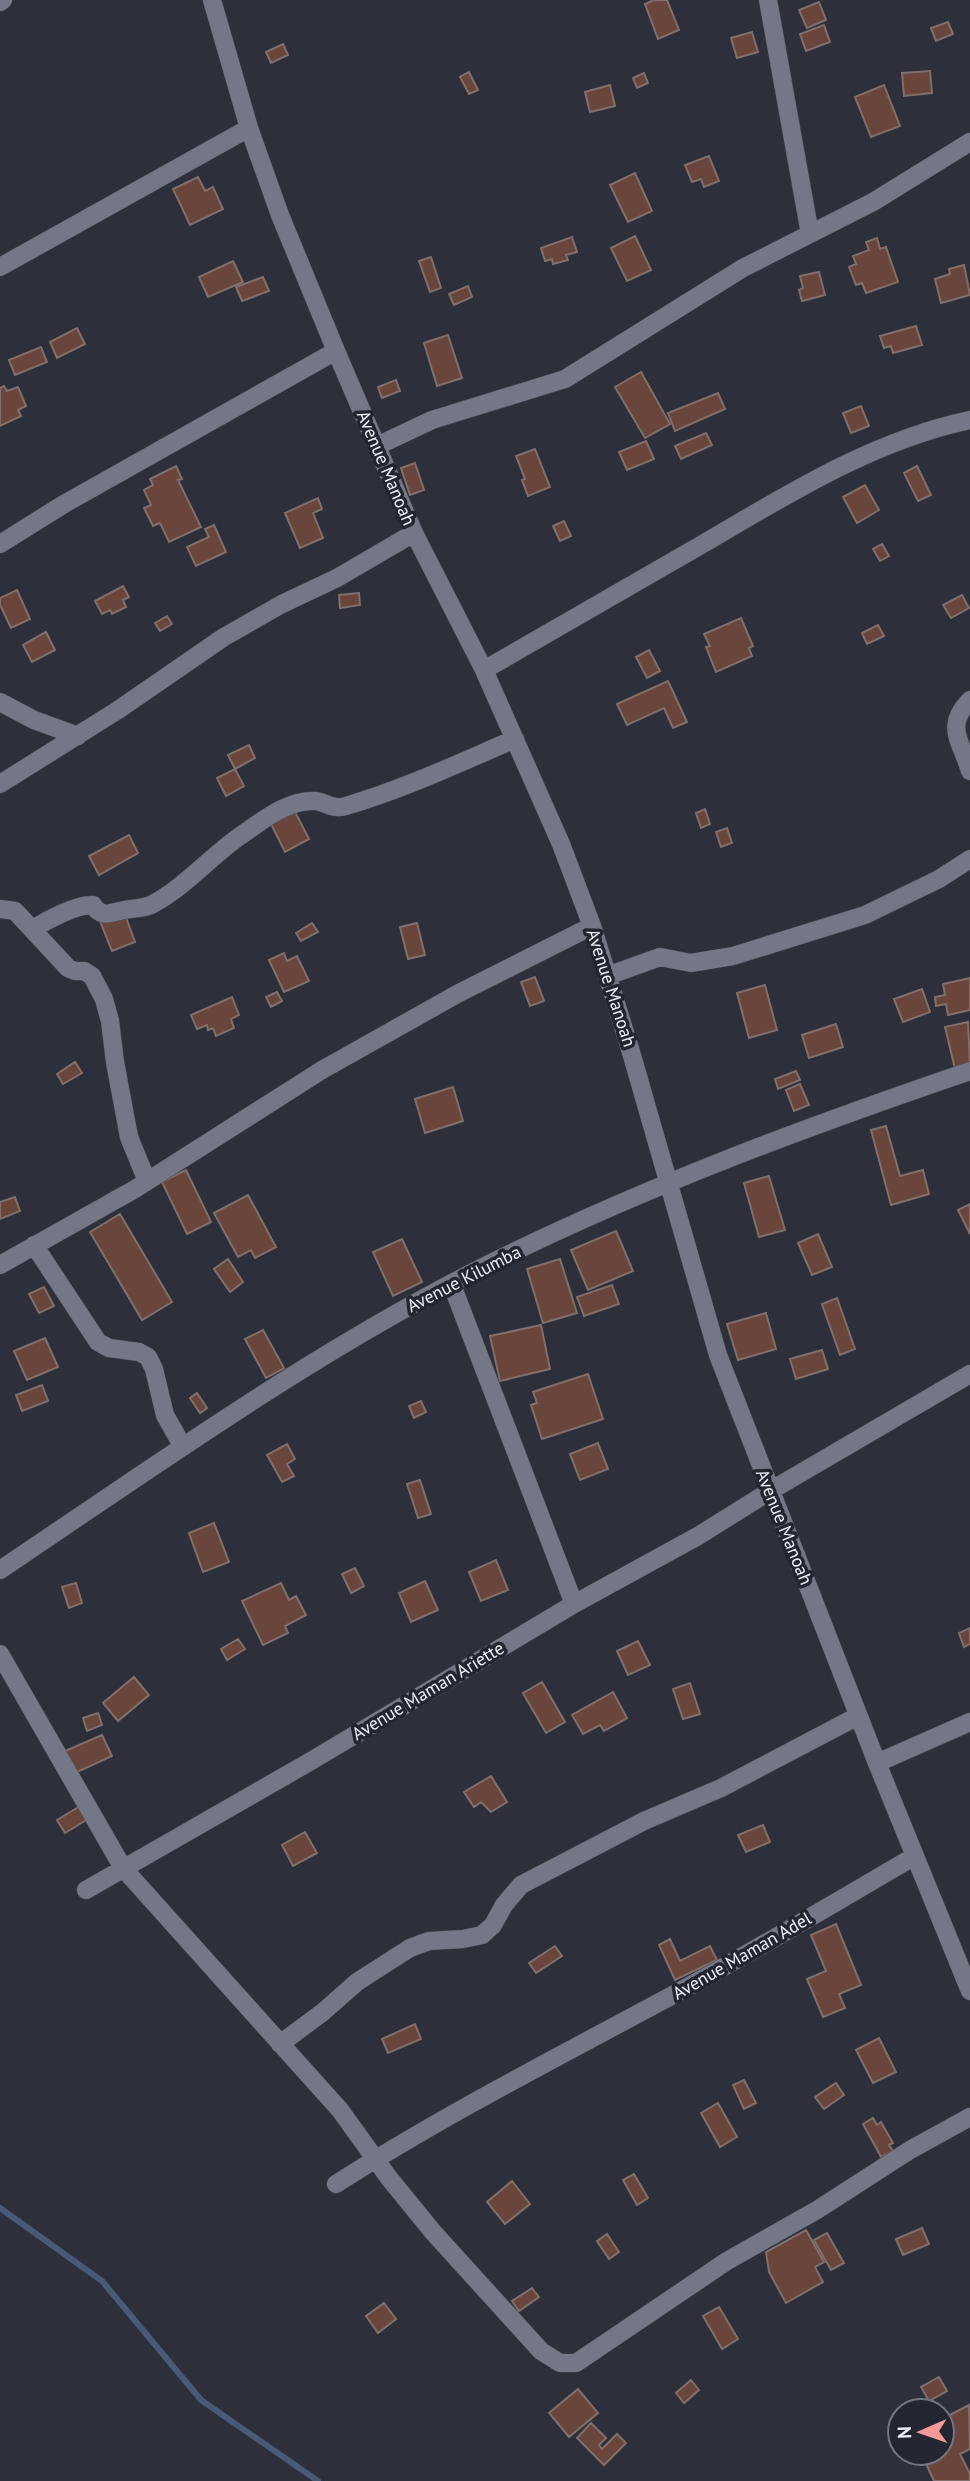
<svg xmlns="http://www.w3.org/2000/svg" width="970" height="2481" viewBox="0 0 970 2481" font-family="'PT Sans',sans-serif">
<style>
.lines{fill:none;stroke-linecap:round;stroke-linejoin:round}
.stream{stroke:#495978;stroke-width:6}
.building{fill:#6a453c;stroke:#806f6a;stroke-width:2}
.street-casing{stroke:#494b55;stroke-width:19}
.street{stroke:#747786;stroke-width:18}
.labels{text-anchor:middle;stroke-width:7;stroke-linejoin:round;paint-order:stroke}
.street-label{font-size:18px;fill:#eef0f8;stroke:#232531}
</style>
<rect width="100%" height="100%" fill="#2d2f3b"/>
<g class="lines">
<path class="stream" d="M0,2208L102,2281L201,2400L318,2481"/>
</g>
<path class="building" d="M654,0H667L679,30L658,39L645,4Z
M819,2L826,20L807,28L799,10Z
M948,22L953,34L936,41L931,28Z
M824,25L830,42L806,51L800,34Z
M752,32L758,52L737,58L731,38Z
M283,44L288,55L271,63L266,52Z
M930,71L932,93L904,96L902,73Z
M469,72L478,90L469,94L460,77Z
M644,73L648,83L637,88L633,78Z
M610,85L615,106L590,112L585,92Z
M884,85L900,126L871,137L855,97Z
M709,156L719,181L704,187L701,179L692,182L685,165Z
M635,173L652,211L628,222L610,185Z
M198,177L205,191L213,187L223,209L190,225L173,189Z
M635,236L651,270L627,281L611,248Z
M572,237L577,252L566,255L568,260L553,264L552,259L545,261L541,248Z
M877,238L880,249L886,247L898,282L866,293L862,283L856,285L849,267L856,264L853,256L869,250L866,242Z
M431,257L441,288L430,292L419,261Z
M233,261L243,282L208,297L199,277Z
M964,265L970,295L941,303L935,279L950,274L949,269Z
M819,272L825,295L802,301L799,290L803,288L800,276Z
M263,277L269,291L242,301L236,287Z
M468,286L472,297L454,305L449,294Z
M916,326L922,345L893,353L891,346L884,348L880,336Z
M77,328L85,344L57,358L50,342Z
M448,335L462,378L437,386L424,343Z
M41,347L47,362L15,375L9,360Z
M641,372L670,424L645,438L615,387Z
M396,380L400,391L382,398L378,387Z
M4,386L7,391L18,387L26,406L18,410L21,416L0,426V388Z
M718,393L725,409L675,431L668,413Z
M861,406L869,426L851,433L843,413Z
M706,433L712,445L681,459L675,446Z
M646,441L654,459L627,470L619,452Z
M535,449L550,487L528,496L522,480L525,479L516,456Z
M415,463L424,490L410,495L401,468Z
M176,466L182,479L178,480L201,527L169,542L160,523L153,526L144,508L151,505L144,490L153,485L150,479Z
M917,466L931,495L918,501L904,473Z
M865,485L879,510L857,523L843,497Z
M318,498L322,509L313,513L323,538L300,548L285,513Z
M564,521L571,536L560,541L553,526Z
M214,525L226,552L196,566L187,547L209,537L205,529Z
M882,544L889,556L880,561L873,549Z
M123,586L129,597L123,600L126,607L112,614L110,610L102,614L95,601Z
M17,590L30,619L11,628L0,605V598Z
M359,593L360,605L340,608L339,595Z
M962,595L969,608L951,618L943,605Z
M167,616L172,624L160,631L155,623Z
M741,618L753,646L749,648L752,656L716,672L706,647L710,646L704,634Z
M878,625L884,636L867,644L862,633Z
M46,632L55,650L32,662L23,645Z
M649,650L660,671L647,678L636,657Z
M668,681L687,722L673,728L664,708L627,725L617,704Z
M249,745L255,758L235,769L228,755Z
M235,769L244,786L226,796L217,778Z
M292,806L309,839L285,852L268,818Z
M705,809L710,824L701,828L696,813Z
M727,828L732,843L721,847L716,832Z
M129,835L138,853L99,875L89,856Z
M124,912L135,942L112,951L100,921Z
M312,923L318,932L301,941L296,933Z
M417,923L425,955L408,959L400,927Z
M284,953L287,961L297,956L309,981L284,992L269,960Z
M535,977L544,1001L530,1006L521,982Z
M970,978V1010L948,1015L946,1004L936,1006L935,997L945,995L943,984Z
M765,985L777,1030L749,1038L737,993Z
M922,989L930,1012L903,1022L894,999Z
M277,992L282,1001L271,1007L266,997Z
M232,997L239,1015L231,1019L234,1028L216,1036L213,1028L208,1030L207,1025L197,1029L191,1015Z
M968,1022L970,1065L955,1069L945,1027Z
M836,1024L843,1047L809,1058L802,1035Z
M75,1062L82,1073L63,1084L57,1074Z
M796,1071L800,1080L778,1089L775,1079Z
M800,1084L809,1105L794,1111L786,1090Z
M453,1087L463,1121L425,1133L415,1099Z
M886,1126L900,1176L923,1170L929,1194L891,1205L871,1130Z
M186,1170L211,1222L187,1234L162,1182Z
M769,1176L785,1230L759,1237L744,1183Z
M248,1195L276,1247L255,1258L251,1250L238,1257L214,1213Z
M15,1197L20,1211L0,1219V1202Z
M970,1204V1234L958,1210Z
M120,1214L172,1302L142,1320L90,1232Z
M616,1231L633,1271L588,1290L571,1250Z
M818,1234L832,1267L812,1275L798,1243Z
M402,1239L422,1282L393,1296L373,1252Z
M228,1259L243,1282L230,1292L214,1269Z
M560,1259L577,1313L543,1323L527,1269Z
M612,1285L619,1304L584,1316L577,1297Z
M44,1287L54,1306L39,1313L29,1294Z
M837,1298L855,1349L840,1355L822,1304Z
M766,1313L776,1349L738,1360L727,1324Z
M541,1325L550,1369L500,1381L490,1336Z
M263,1330L284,1368L266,1378L245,1339Z
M45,1338L58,1367L27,1380L14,1351Z
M822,1350L828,1369L796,1379L790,1359Z
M588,1374L603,1419L542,1439L531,1405L537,1403L533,1392Z
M42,1385L48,1401L22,1411L16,1395Z
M197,1393L207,1408L200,1413L190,1398Z
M421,1401L426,1412L414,1418L409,1406Z
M598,1443L608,1469L580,1480L570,1454Z
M287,1444L295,1459L287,1464L294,1476L282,1482L267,1455Z
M420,1480L431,1514L418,1518L407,1484Z
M214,1523L229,1562L203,1572L189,1533Z
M496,1560L508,1590L481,1601L469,1572Z
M355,1568L364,1586L351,1593L342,1574Z
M425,1581L438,1610L411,1622L399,1593Z
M76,1583L82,1603L69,1608L62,1587Z
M281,1583L289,1600L296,1596L306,1615L285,1626L288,1633L263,1645L242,1601Z
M970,1628V1644L964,1647L959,1633Z
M238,1639L245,1649L227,1660L221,1649Z
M638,1641L650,1665L628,1675L617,1651Z
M134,1677L149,1695L118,1721L103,1703Z
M542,1682L565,1722L546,1733L523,1693Z
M690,1683L700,1714L683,1719L673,1689Z
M613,1692L627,1718L604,1731L600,1725L583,1734L572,1715Z
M98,1713L102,1725L87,1731L83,1718Z
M102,1735L112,1756L75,1773L65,1751Z
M491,1776L507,1802L491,1812L481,1802L474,1807L464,1792Z
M80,1806L88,1819L65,1833L57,1820Z
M763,1825L770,1842L746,1852L738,1835Z
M305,1832L317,1853L293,1866L282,1845Z
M836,1924L861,1985L839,1994L845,2008L823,2017L807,1979L826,1971L811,1935Z
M670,1939L680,1961L710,1946L717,1960L675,1980L659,1945Z
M555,1946L562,1956L536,1973L529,1963Z
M415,2024L421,2039L388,2053L382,2039Z
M879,2038L896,2072L873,2083L856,2050Z
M744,2080L756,2103L744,2109L733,2085Z
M836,2083L844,2095L824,2109L815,2097Z
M718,2103L737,2137L720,2147L701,2113Z
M873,2118L877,2125L881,2122L893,2143L889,2145L893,2151L881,2157L863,2124Z
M634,2174L648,2198L637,2205L623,2180Z
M512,2181L530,2204L505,2224L487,2202Z
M922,2228L929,2244L903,2255L896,2239Z
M806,2230L824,2262L815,2267L823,2282L786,2303L769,2272L766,2252Z
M827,2233L844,2263L831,2270L814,2240Z
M607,2234L619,2252L609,2259L597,2241Z
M532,2288L539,2297L519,2311L512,2301Z
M384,2303L396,2319L378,2333L366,2316Z
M719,2307L738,2339L722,2349L703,2316Z
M939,2377L947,2391L929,2401L921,2387Z
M691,2380L699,2390L684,2403L676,2393Z
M578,2389L598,2413L569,2437L549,2413Z
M969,2405L970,2449L960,2454L970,2474V2481H934L921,2453H942V2419Z
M591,2423L606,2438L599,2445L602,2449L617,2434L626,2443L604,2465L577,2438Z"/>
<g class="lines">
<defs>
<path id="street" d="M212,0L249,128L280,215L336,351L414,533L484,670L561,844L592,926L631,1052L718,1355L877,1763L970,1991
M768,0L810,234
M0,2L3,0
M0,267L249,128
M377,446L432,420L565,379L743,268L873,202L970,142
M0,544L64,504L336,351
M484,670C556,628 629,587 701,545C785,496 873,440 970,420
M970,700C944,727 961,740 970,771
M0,702L34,720L78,736
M0,784L118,710L224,637L282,604L337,578L414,533
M0,909L15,911L68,968L75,971H84L92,976L104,999L110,1021L115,1062L129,1137L147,1181
M33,929C47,920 77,904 93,905C100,917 108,914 120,911C130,908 142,909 151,905C184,888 210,857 240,836C262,821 288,799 316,801C328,803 333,810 346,806C404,789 459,763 515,739
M607,976L660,957L691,963L733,956L865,915L939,879L970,859
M34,1245L98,1342L109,1348L139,1352L148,1357L154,1369L165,1415L183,1447
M0,1265L135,1189L322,1070L459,993L592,926
M452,1285L574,1604
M0,1570C158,1464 314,1352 485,1266C641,1188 806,1127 970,1071
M0,1654L123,1868L340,2110L389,2178L433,2232L541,2351L560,2363H576L727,2261L817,2210L910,2150L970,2117
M877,1763L970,1722
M86,1890L311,1761L574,1604L698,1536L770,1491L970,1374
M280,2044L323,2012L357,1982L410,1948L429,1941L463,1939L482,1935L493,1925L504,1905L521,1885L644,1821L721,1788L858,1716
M336,2184C444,2115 558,2057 671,1996C753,1952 834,1903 915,1856"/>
</defs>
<use href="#street" class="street-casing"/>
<use href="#street" class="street"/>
</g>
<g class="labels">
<g class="street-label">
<text transform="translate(386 468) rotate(67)" y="6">Avenue Manoah</text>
<text transform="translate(611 988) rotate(72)" y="6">Avenue Manoah</text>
<text transform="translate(464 1279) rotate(-27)" y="6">Avenue Kilumba</text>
<text transform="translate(784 1527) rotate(68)" y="6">Avenue Manoah</text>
<text transform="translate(428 1691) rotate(-31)" y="6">Avenue Maman Ariette</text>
<text transform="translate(742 1956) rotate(-30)" y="6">Avenue Maman Adel</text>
</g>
</g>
<g transform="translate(921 2432) rotate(268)"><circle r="33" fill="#232531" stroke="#747681" stroke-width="2"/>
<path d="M0-5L12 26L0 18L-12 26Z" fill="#f59b97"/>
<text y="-10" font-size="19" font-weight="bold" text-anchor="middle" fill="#eef0f8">N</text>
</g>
</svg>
